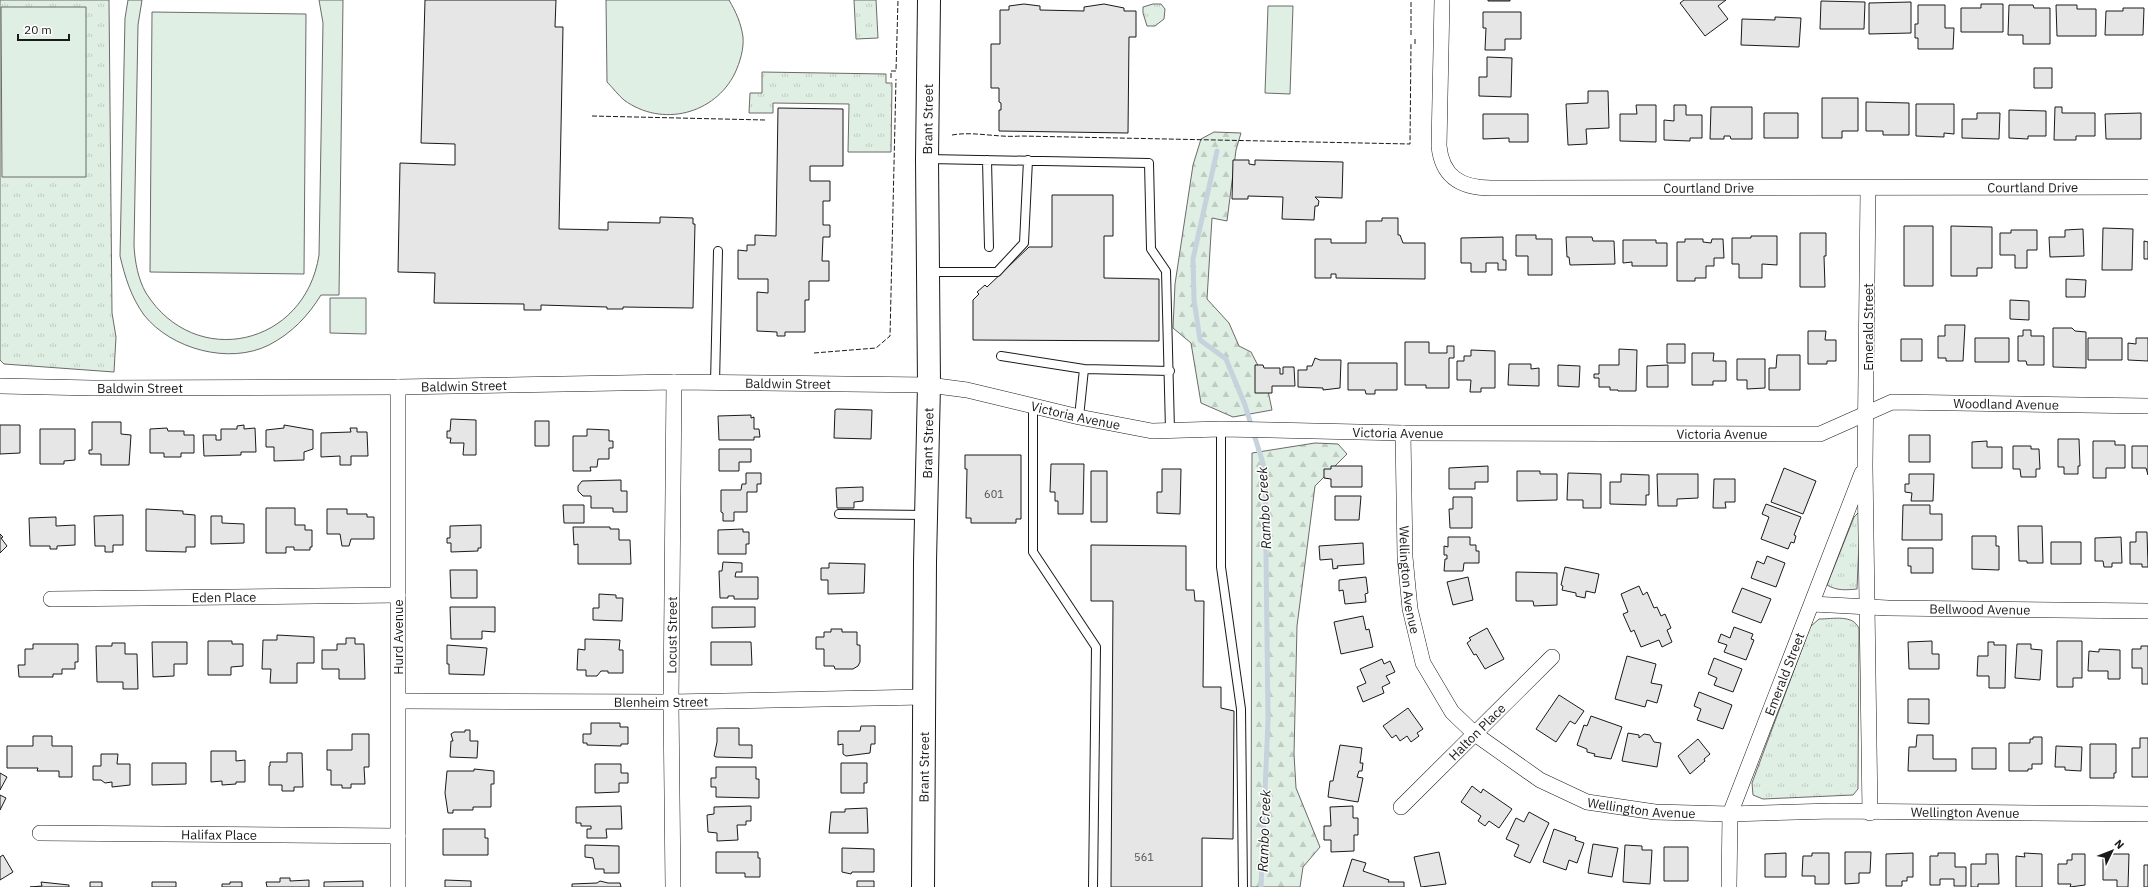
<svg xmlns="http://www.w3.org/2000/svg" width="2148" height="887" viewBox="0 0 2148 887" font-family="'IBM Plex Sans',sans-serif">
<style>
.forest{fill:url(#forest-firs);stroke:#6a6a6a}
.park{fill:url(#park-tufts);stroke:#6a6a6a}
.pitch{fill:#e0efe3;stroke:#6a6a6a}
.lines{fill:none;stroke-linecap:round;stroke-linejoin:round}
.stream{stroke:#c6d2dc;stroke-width:5}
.building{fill:#e6e6e6;stroke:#1a1a1a}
.lane-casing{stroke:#1a1a1a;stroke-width:10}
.street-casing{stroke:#1a1a1a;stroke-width:16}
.primary-casing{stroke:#1a1a1a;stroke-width:24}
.lane{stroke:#fff;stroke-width:8}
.street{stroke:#fff;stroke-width:15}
.primary{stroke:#fff;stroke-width:22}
.fence{stroke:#1a1a1a;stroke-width:1;stroke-dasharray:5 2;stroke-linecap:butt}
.labels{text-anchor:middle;stroke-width:3;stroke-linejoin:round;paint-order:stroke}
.number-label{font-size:11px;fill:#4d4d4d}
.street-label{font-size:13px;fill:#1a1a1a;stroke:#fff}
.water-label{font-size:14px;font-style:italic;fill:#1a1a1a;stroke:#fff}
</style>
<defs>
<pattern id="forest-firs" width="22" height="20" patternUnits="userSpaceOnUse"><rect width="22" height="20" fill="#e0efe3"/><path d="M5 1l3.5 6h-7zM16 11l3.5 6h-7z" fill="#c0ccc2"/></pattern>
<pattern id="park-tufts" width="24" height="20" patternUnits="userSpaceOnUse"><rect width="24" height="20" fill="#e0efe3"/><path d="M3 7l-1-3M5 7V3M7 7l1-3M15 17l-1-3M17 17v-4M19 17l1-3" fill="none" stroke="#c0ccc2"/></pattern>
</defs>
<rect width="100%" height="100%" fill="#fff"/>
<path class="forest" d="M1214,132L1241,133L1236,150L1227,221L1212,218L1207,299L1229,323L1239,346L1251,352L1266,381L1272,410L1233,417L1201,403L1191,343L1173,328L1175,284L1193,165L1201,139Z
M1315,443L1338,444L1347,454L1315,486L1297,626L1294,754L1296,788L1320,847L1303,867L1300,887H1251L1252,453Z"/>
<path class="park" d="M0,0H109L112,313L116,337L114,372L4,364L0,360Z
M854,0H876L878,38L856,39Z
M1153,4H1161L1165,9L1164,19L1155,26H1147L1143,13V7Z
M762,72L886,74V83H892L891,152H848L849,104L773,103V113H749L750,93H762Z
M1858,513L1860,520L1857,589C1846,590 1837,591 1827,585L1854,517Z
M1819,619C1833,619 1854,614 1859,629L1858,789L1853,795L1763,799L1753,795L1752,783L1810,627Z"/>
<path class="pitch" d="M128,0H142L138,25L134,246C135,262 138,279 146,293C195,371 305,346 319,255L323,23L319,0H343L339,295H321C308,316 292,333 269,345C229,365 171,349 144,315C131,297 125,277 120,256L125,18Z
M606,0H729C736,12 741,23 743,37C744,49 740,62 735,73C715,114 662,128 624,100C618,95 613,88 607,82Z
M1268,6H1293L1290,94L1265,93Z
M1,7H86V177H2Z
M152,12L306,14L304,274L150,272Z
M330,298H366V334L330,333Z"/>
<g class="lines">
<path class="stream" d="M1217,151L1193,259L1194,300L1200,340L1226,359L1245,405L1265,470L1268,720L1261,887"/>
</g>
<path class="building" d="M425,0H556L555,27H563L559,229L608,230V222L660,223V217L693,218V224H695L693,308L623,307V309H607V307L541,305V310H524V304L434,303L435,273L398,272L400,163L455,165V144L421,143Z
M1488,0H1510V1H1488Z
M1684,0H1726L1718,6L1728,19L1705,36L1680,3Z
M1821,1L1865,2L1864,29H1820Z
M1911,2V33L1869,34V3Z
M1024,4L1040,6V10L1084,11V7L1104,4L1124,8V11H1136V37H1129L1128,133L999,131V110H1001V103L999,102V88H991V44H1000V10H1009V6Z
M1981,4H2003V32H1961V8H1981Z
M1918,5H1945V28H1954L1953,49H1918V38H1915V24H1918Z
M2009,5H2033L2034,8H2050V44H2023V35H2008Z
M2056,5H2077V9H2096V36H2057Z
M2123,8H2144L2143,35H2105L2106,11H2123Z
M1483,12H1521V39H1505V50H1485L1486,28H1483Z
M1775,17L1801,18L1799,47L1741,45L1742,19L1775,20Z
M1487,57L1512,58L1511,97L1479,96V77H1487Z
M2034,68H2052V88H2034Z
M1588,91H1608L1609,128L1586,129L1587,144L1568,145L1566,104L1588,103Z
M1822,98H1858V131H1842V138H1822Z
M1866,102L1909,103V135H1883V131H1866Z
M1916,104H1954V134L1944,133V137L1916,136Z
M1636,105H1656V142L1620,141V114H1637Z
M1674,105H1686V115H1702V138H1690V141L1664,140V120L1674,121Z
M1711,107H1752V139H1731L1730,136H1724V139H1710Z
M2055,107H2062V113H2095V136H2076V140H2054Z
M778,108L843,109V166H810V181H830V201H823V225H830V237H823L822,261H829V281H809V300H805V332H785V336H777V332L757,331V292L768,293V279H738V250L747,251V245H755V235L776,236Z
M2009,110L2046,111V136H2028V139L2009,138Z
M1764,113H1798V138H1764Z
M1977,113H2000L1999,139L1962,138V119H1977Z
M2141,113V139H2106L2105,114Z
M1483,114H1528V142H1509V138L1483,139Z
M1233,160H1249V164L1255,165V160L1343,162L1342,198L1315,197L1319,201L1318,206H1315L1314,220L1282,219L1283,197L1248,196V199H1232Z
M1052,195H1113V236H1104V278L1159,279V341L973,340V300L979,294L977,292L985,285L987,287L1029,247H1052Z
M1382,218H1398V235H1400L1403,243H1425V279L1336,278V274H1331V278H1315V239H1331V243H1366V221H1382Z
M1904,226H1933V286H1904Z
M1951,226L1992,227V268H1977V276H1951Z
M2103,228L2133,229L2132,270H2102Z
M2083,229L2084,256L2050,257L2049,237H2065V230Z
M2011,230H2037V250H2027V268H2015V255H2000V233H2011Z
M1800,233H1826V256H1824L1825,287H1800Z
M1516,235H1536V239H1552V275H1528V256H1516Z
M1751,236H1777V265L1762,264V278H1739V264H1732V238H1751Z
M1503,237V260H1506V270H1498V263H1486V272H1471V263H1461V238Z
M1566,237H1592L1593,241H1614L1615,264L1570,265L1569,257H1567Z
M1685,239H1703V242L1711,243L1712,239H1723L1724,258H1714V266H1706V278H1695V281H1677V242H1685Z
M1623,240H1656V243H1667V266H1632V262L1623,263Z
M2144,241L2148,242V259H2144Z
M2066,279L2086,280L2085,297H2066Z
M2010,300L2029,301V320L2010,319Z
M1945,325H1965L1963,361H1946V358H1938V336H1945Z
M2053,328H2072L2075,331L2086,332V368L2053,367Z
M2023,330H2031V336H2044V365H2027L2026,361H2018V336H2023Z
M1808,331H1826L1825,340H1836V361H1827V364H1808Z
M1975,338H2009V362H1975Z
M2088,338H2122V360H2088Z
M2136,338H2148V361L2128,360V343L2136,344Z
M1901,339H1922V361H1901Z
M1405,342H1429V353H1447V346H1454V358H1449V388H1426V385H1405Z
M1667,344H1685V363H1667Z
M1619,349L1637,350L1636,391H1618V390H1610V387H1599V378H1594V374H1599V365H1619Z
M1471,350L1495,351V388H1481V392H1470L1471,380H1457V361H1464V356H1471Z
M1692,353H1714L1713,361H1726V381H1713V385H1692Z
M1777,355H1800V390H1769V368H1776Z
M1315,358L1320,360H1341L1340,388L1323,390V388L1298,387V370H1307V366H1312Z
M1737,359H1765V388L1747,389V380H1737Z
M1348,363H1397V390H1375V394H1366L1365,390H1348Z
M1509,364H1531V369L1539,368V386L1508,385Z
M1255,365H1263L1264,368H1280V374H1283V367H1294L1295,386H1272V393H1255Z
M1558,365L1580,366L1579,387L1558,386Z
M1668,365V387H1647V366Z
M837,409L872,410L871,439L834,438L835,410Z
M751,415V418L754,417V429H759L760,437H754V440H719L718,416Z
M451,419L476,420V455H463L464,443H450L451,438H447V431H450Z
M535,421H549V446H535Z
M92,422H121V434L131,435L129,465H101V454H89V450H92Z
M0,425H20V453L0,454Z
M244,425V429L255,428L256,452H241V455L204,456L203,435H216V440H221V429H237V426Z
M284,425L313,430V449L304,452V460L274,461V447H266V430L284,428Z
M167,428L168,431H184V435H194V453H181V457H164V453H150V429Z
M350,428H357V432H367L368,456H351V465H340V456L321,457V433L351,432Z
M40,429H75V460L64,461V464H40Z
M587,429L609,430V441H613V448H609V459H598L597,467H590L591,471H573V436H587Z
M1909,435H1930V462H1909Z
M2058,439H2079L2080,466H2078V474H2064V467H2058Z
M1987,441V447H2002V468H1972V442Z
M2093,441H2115V445H2125V468H2106V478H2093Z
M2013,446H2031V449H2039L2040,469H2036V477H2021L2020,469H2013Z
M2132,446H2148V475L2146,468H2132Z
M719,449H751V462H739V471H719Z
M965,455H1021V519H1016V523H971V518H966L967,469H965Z
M1051,464H1084L1083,514H1058V501H1055V492H1050Z
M1331,466H1362V487H1331V479L1324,478V469H1331Z
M1488,466V482H1475V489H1449V468Z
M1784,468L1816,481L1803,514L1771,502Z
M1162,469H1181L1180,514L1157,513V492H1162Z
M1091,471H1107V522H1091Z
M1517,471H1540V474H1557V500L1517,501Z
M746,473H761V484H757V492H747V512H734V521H723V513L721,512V490H741L742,484H746Z
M1568,473L1601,474V508H1583V500H1567Z
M1621,474L1649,475V495H1646V505L1610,504V482H1621Z
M1657,474H1698V498L1677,499V506H1658Z
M1909,474H1934L1933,501H1911L1912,493L1905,492V484H1909Z
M1714,479H1735V502H1725L1726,508H1713Z
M621,480V491H627V512H613V508H591V496H583L578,491V486L582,481Z
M863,487V501L854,502V508H837L836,488Z
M1335,496H1361L1359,520H1335Z
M1453,497H1472V528H1450L1449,509H1453Z
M1766,504L1801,517L1794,535L1796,536L1794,543L1791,542L1788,549L1761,539L1769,517L1762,514Z
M563,505H584V523H564Z
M1903,505H1930V514H1942V540H1902Z
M266,508H295V525H305V530H312V547H310V550H294V547H286V553H266Z
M146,509L183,511V514L195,515V547H186V552L146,551Z
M327,509H347V514H367V517H374V539H351L349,546H342L340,534H327Z
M123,515V545H113V552H105V546H95L94,516Z
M211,516H222V523L244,524V543L211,544Z
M56,517V526L75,525V545L57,546V549H50V546H30L29,518Z
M481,525V548H478V551L451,552V543H447V538H450V526Z
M2018,526H2042L2043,563H2027V561H2019Z
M573,527H610V529H619V540H630L631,564H578V544L574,545Z
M743,529V532H749V544H746V554H718V530Z
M2136,532H2147L2148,567H2142V564H2130V542H2136Z
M0,534L3,537L1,538L7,546L0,553Z
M1972,536H1996V546H1999V570L1972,569Z
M1448,537H1470V545H1476V551H1479V563H1464L1463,571H1444L1445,559H1447V555H1444V546L1448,547Z
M2121,537L2122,563H2112V567H2104L2103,561H2095V538Z
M2051,542H2081V564H2051Z
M1363,543L1364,564L1337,566L1338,568L1333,569L1332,559L1320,560L1319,546Z
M1091,545L1186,546V590H1194L1195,601H1204L1203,687H1221V708L1234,711L1233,839L1202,838V887H1111L1113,601H1091Z
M1908,548H1933V573H1911V566H1908Z
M1767,556L1785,563L1776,587L1751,578L1757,561L1764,564Z
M723,562L742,563V572H736L735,577H758V599H734V596H728V598H720L719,571H722Z
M829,563L865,564L864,593L828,594V580H821V568H829Z
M1565,567L1599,574L1595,593L1586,591L1585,598L1576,596V593L1562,590L1563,586L1561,585Z
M450,570H477V598H451Z
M1516,572L1557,573V605L1534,606L1533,601H1516Z
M1366,577L1368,593L1365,594L1366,602L1345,604L1343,590L1339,591V580Z
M1468,577L1473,600L1453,605L1447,582Z
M1639,586L1643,595L1647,592L1654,608L1657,607L1661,616L1665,614L1671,628L1667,630L1672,642L1662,647L1659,640L1641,647L1634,630L1631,632L1623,614L1628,612L1621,594Z
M1742,588L1771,599L1761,623L1732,612Z
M599,594L616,595V598H623L622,621L593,620V608H599Z
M450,607H495V632L482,631V639H451Z
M712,607H755V627L712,628Z
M1363,616L1366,630L1369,629L1373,647L1341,654L1334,622Z
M1734,627L1753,634L1751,639L1754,640L1746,660L1724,652L1727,645L1718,642L1721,634L1730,638Z
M1487,628L1504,659L1485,669L1476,654L1474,655L1467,643L1471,640L1469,638Z
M831,629H842V632H857V645H860V662L858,666L853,669H835L834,666H824V649H816V637H824V632H831Z
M277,635L314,637V663H297V683H270L271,669H262L263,640H277Z
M346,638H355V644H364L365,679H339V669H322V650H337V644H346Z
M585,639L620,640L619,650H623V673H608V671H601L597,676H586V670H577L578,649L585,650Z
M208,641H232V644H243V666L231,667V675H208Z
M1932,641V654H1939V669H1909L1908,642Z
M2057,641H2082V678H2073V687H2057Z
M152,642H187V664H174V676L153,677Z
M711,642H751L752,665H711Z
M1988,642H1994V645H2006L2005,688H1989V676H1977L1978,656H1988Z
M112,643H125V654H137L138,689H123V682H97L96,646H112Z
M33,644H78V662H75V669H62V674H53V677H19L18,665H25V649H33Z
M2017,644H2031V649L2042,650L2040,680L2015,678Z
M447,645L487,648L484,675L449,674V664H447Z
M2141,646H2148V684H2142V668H2132V649H2141Z
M2099,649L2120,650V679H2108V671H2088L2089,651L2099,652Z
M1627,656L1656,664L1651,683L1662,685L1657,703L1647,700L1645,707L1615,699Z
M1714,658L1742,669L1733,692L1714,685L1717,678L1708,674Z
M1382,659L1384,664L1390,661L1395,672L1386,676L1390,683L1382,687L1384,693L1363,702L1357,687L1366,683L1360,669Z
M1699,692L1732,705L1723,729L1697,720L1701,709L1694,706Z
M1559,695L1584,711L1575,724L1570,721L1556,742L1536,729Z
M1908,699H1929V724L1908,723Z
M1408,708L1423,729L1417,733L1419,736L1411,742L1407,736L1400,741L1396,735L1392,738L1383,726Z
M1591,716L1622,727L1611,759L1594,756L1595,754L1587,752V749L1577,745L1584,725L1587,726Z
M591,723H620V727H628V744H621V746L587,745V743H583V734H591Z
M861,726H875V744H871L870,753L846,756L843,754V744L838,745V731H860Z
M717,728H739V745H752V758L716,757L714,756L717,742Z
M465,730H470V741H478L477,758L450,757L451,741H453L451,734L454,732H465Z
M1628,733L1639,735V738L1644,734L1650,735L1654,742L1661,743L1657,767L1622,761Z
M352,734H369V767H364L365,784H351V788H342V785H331V770H327V750H352Z
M1917,735H1933V759H1956V771H1908L1909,747H1916Z
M33,736H52V746H72V777H59V771H37L38,768H7V746H33Z
M2033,737H2042V764H2032V769H2028V771H2009V743H2030V739H2033Z
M2140,738H2148V777H2132V748H2140Z
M1698,739L1710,754L1704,759L1705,761L1690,774L1678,756Z
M2090,744H2116V773H2114V778H2090Z
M1340,745L1362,748L1360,763H1363L1362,771H1359L1357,777L1363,778L1358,802L1328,797L1330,781H1333Z
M2056,746L2082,747L2081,771L2065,770V767H2055Z
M1972,748H1996V769H1972Z
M211,751H236V761L245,760V782H236V784L222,785V781L211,782Z
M287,753H302L303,787H294V791H282V785H269V766H270V762H287Z
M101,754H118L117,764H130V785L112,787V782L105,783L101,780H93V766H101Z
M152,763H186V784L152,785Z
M841,763H867V783H864V793H841Z
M595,764H621V773H628V783H619V792L595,793Z
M716,767H756V779H759V798L716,797V787H711V778H716Z
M474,769L494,771V784H491V807H473V810H453V813H448L445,793L447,771H474Z
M0,773L7,777L0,790Z
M1472,786L1481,793L1483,789L1512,809L1499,828L1489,821L1485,826L1478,821L1481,816L1461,802Z
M0,795L6,798L0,810Z
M621,806L622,829H606L607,838H587V829H591V826H581V823H576V807Z
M751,806V821H746V825H737L738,840L717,841V833L708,832L707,815L714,814V807Z
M1353,806V818H1358V835H1354V851L1331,852V840H1324V826H1331L1330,807Z
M867,808L868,833H829L831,812H845V809Z
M1529,812L1549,823L1530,863L1514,856L1519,845L1506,839L1516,818L1524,822Z
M443,829H485V838H488V855H443Z
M1554,829L1576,837L1575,840L1584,843L1577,863L1569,860L1566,870L1543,862Z
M1593,844L1618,848L1612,877L1588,873Z
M585,845L619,846V873H604V869H595L593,858L585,857Z
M1625,845L1642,846V850H1652L1650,884L1623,882Z
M1664,847H1688V881H1664Z
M842,848L874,849V872H852L851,874L842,872Z
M716,852H758V858H760V877H745V873H716Z
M1439,852L1446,884L1421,887L1414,857Z
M1845,852H1871L1870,873H1859V883L1845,884Z
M1786,853V877H1765V854Z
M1812,853H1829V884H1815V876H1802L1803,856H1812Z
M1913,853V877H1907V881H1902V886H1886V854Z
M1938,853H1955V867H1966V886H1954V879H1940V885H1930V856H1938Z
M2024,853L2042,854V887H2016V856L2025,857Z
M1986,854H1998L1999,884H1978V887H1971V864H1986Z
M2072,854H2085V885L2070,887L2071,884H2058V864H2067V860H2072Z
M2111,854H2129L2128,887H2117V880H2103V857H2111Z
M3,855L13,872L0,880V857Z
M1352,859L1366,863L1363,871L1389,880L1388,882H1404V887H1343Z
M2144,865H2148V887H2144Z
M280,878H290V881L309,880V887H267L266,882H280Z
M445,880L471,881V887H445Z
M363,881V887H324V882Z
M600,881L608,883H620L621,887H572V884L597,883Z
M857,881H874V887H857Z
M41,882L69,885V887H30L42,886Z
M90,882H102V887H90Z
M152,882H176V887H152Z
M230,882H242V887H222V884H230Z"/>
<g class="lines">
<defs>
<path id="lane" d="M928,159L1149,163L1151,249L1166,271L1170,430
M987,160L989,247
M929,272H997L1024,243L1028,160
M1001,356L1084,369L1170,371
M715,383L718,251
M1033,407V552L1096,647L1093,887
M1079,417L1084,369
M1221,429V567L1241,709L1243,887
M839,514L926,515"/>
<g id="street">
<path id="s1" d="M1442,0L1439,146C1442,177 1461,188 1491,188L2148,187"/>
<path d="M1868,188L1865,466L1870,813"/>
<path id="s2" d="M0,386L93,388L398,387L674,382L929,385L967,390L1079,417L1152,431L1221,429L1403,433L1820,434L1892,402L2148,406"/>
<path id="s3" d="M1403,433L1405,557L1410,609L1423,663L1452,712L1475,734L1540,780L1587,802L1655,812L1730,814L1833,811L2148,814"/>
<path id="s4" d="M51,599L398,595"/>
<path id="s5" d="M1812,604L1888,608L2148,611"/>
<path id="s6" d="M399,701L671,702L924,697"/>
<path id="s7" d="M1401,807L1552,657"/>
<path id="s8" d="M40,833L398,836"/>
<path d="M398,887V387"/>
<path id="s9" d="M673,887L671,702L674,382"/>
<path id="s10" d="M1729,887L1730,814L1862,473"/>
</g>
<g id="primary">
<path id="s11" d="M923,887L925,562L929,385L927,159L929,0"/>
</g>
</defs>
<use href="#lane" class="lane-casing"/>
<use href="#street" class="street-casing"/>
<use href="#primary" class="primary-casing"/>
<use href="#lane" class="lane"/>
<use href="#street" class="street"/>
<use href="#primary" class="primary"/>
<path class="fence" d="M1411,35V0
M1415,44V37
M891,78V71H896L898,0
M592,116L765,120
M952,135C974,131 998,138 1021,136L1410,144L1411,43
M814,353L876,348L890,336L896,79"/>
</g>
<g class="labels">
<g class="number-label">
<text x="994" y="498">601</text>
<text x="1144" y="861">561</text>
</g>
<g class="street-label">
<text dy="5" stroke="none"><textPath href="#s11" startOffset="768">Brant Street</textPath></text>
<text dy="5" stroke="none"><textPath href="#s1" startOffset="763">Courtland Drive</textPath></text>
<text dy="5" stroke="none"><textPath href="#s1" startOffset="439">Courtland Drive</textPath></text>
<text transform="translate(1868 327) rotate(-90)" y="5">Emerald Street</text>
<text dy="5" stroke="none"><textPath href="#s2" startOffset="788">Baldwin Street</textPath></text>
<text dy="5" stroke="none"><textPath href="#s2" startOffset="464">Baldwin Street</textPath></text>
<text dy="5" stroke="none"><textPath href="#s2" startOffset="140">Baldwin Street</textPath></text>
<text dy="5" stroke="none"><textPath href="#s2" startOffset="2018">Woodland Avenue</textPath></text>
<text dy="5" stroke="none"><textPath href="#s2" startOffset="1079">Victoria Avenue</textPath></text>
<text dy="5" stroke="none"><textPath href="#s2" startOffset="1403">Victoria Avenue</textPath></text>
<text dy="5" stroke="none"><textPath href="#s2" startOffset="1727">Victoria Avenue</textPath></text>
<text dy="5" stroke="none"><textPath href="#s11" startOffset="444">Brant Street</textPath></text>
<text dy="5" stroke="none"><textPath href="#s3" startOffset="147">Wellington Avenue</textPath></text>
<text dy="5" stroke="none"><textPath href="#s4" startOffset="173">Eden Place</textPath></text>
<text dy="5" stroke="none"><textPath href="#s5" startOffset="168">Bellwood Avenue</textPath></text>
<text dy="5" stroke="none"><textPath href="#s9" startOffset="252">Locust Street</textPath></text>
<text transform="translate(398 637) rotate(-90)" y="5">Hurd Avenue</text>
<text dy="5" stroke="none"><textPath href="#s10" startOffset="223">Emerald Street</textPath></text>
<text dy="5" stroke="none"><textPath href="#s6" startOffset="262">Blenheim Street</textPath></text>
<text dy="5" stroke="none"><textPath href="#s7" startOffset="107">Halton Place</textPath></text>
<text dy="5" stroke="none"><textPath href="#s11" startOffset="120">Brant Street</textPath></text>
<text dy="5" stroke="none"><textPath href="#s3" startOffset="507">Wellington Avenue</textPath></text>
<text dy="5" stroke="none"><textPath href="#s3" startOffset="831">Wellington Avenue</textPath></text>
<text dy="5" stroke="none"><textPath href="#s8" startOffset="179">Halifax Place</textPath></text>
</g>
<g class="water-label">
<text transform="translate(1264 508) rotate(-93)" y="5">Rambo Creek</text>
<text transform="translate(1264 831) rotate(-88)" y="5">Rambo Creek</text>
</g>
</g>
<g transform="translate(2112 851) rotate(47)" stroke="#ffffff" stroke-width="3" paint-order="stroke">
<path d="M0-3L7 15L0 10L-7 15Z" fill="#1a1a1a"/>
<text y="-6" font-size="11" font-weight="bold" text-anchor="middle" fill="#1a1a1a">N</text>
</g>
<path d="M18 34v6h51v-6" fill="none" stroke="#1a1a1a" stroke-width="2"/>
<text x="24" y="34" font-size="12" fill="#1a1a1a" stroke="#ffffff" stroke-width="3" paint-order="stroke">20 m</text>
</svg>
